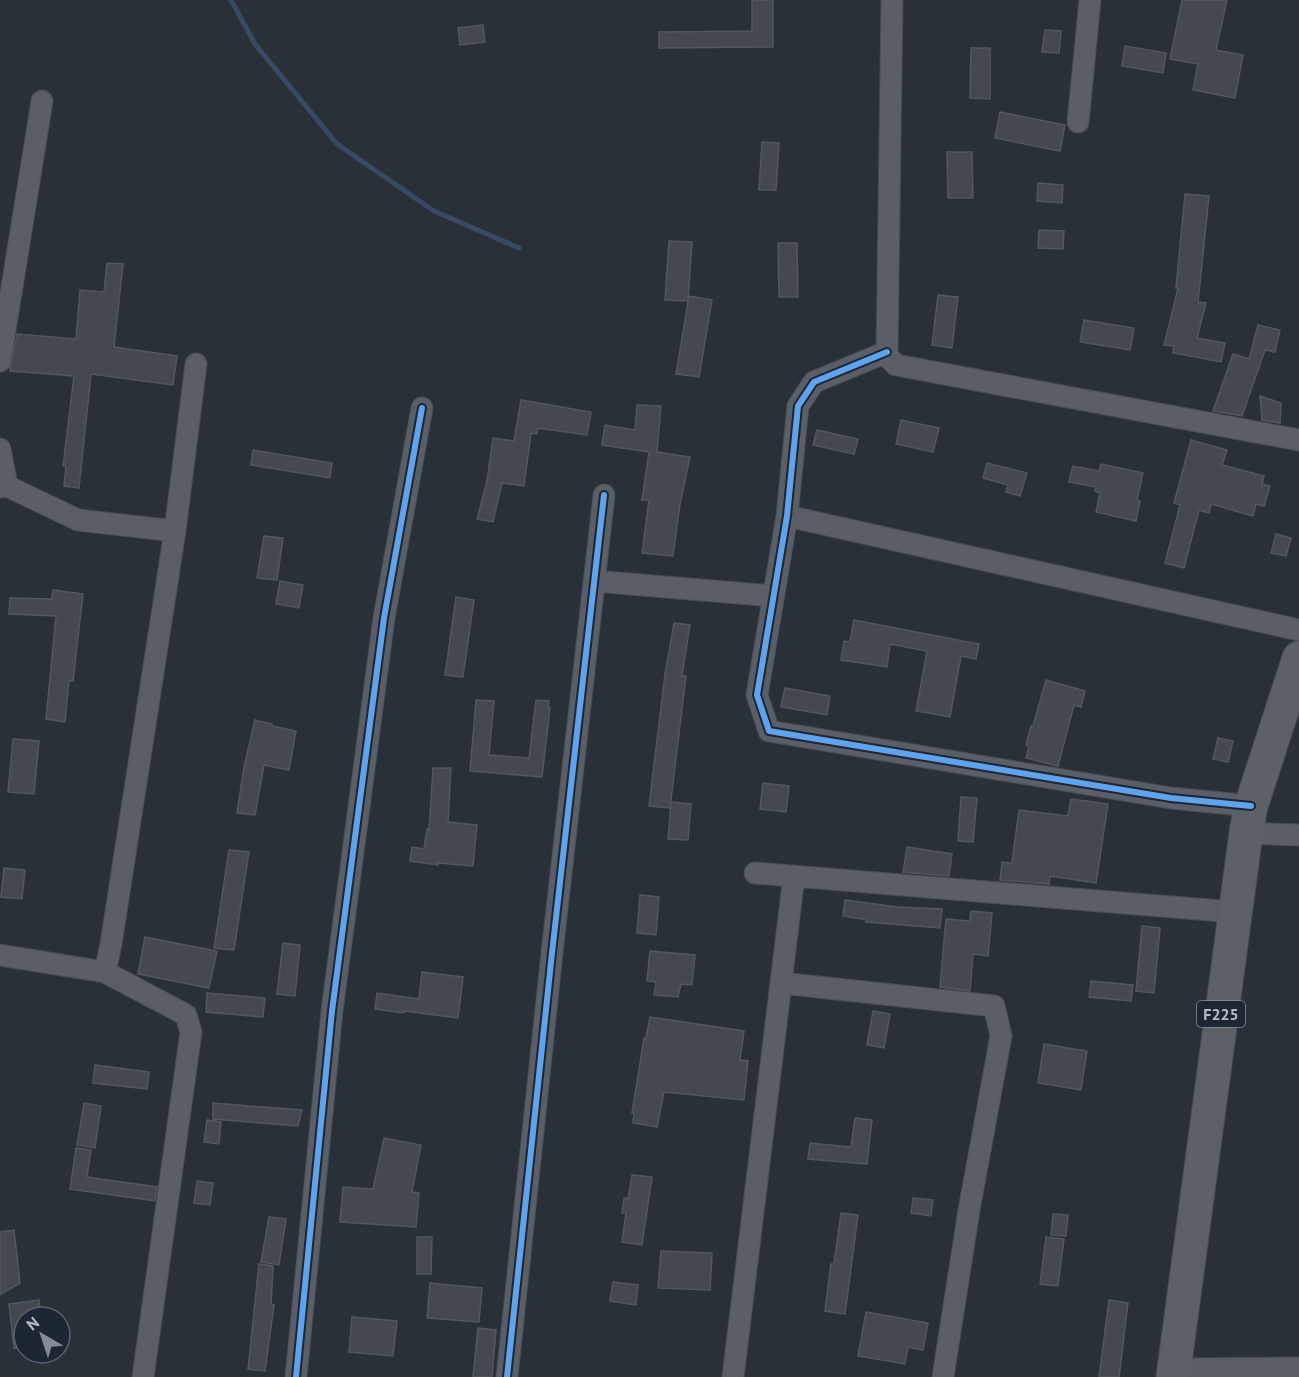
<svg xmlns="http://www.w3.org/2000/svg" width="1299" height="1377" viewBox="0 0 1299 1377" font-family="'PT Sans',sans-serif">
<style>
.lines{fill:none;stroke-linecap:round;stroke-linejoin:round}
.stream{stroke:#384963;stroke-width:5}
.building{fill:#444950;stroke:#52575f;stroke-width:1.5}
.minor-casing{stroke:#484c53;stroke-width:23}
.primary-casing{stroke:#484c55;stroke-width:35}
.minor{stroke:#5a5e66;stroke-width:21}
.primary{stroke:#5c6168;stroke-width:33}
.cycleway-casing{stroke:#1d2633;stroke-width:10}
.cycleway{stroke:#60a3ed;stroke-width:6}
.labels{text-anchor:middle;stroke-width:6;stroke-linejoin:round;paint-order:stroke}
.shield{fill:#1d2633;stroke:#878f9c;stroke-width:1.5}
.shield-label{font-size:16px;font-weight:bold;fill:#b4bcc9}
</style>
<rect width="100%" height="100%" fill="#2a3038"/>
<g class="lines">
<path class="stream" d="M231,0L255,44L337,144L434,211L519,248"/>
</g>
<path class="building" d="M752,0H773V47L659,48V32L752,31Z
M1182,0H1227L1216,50L1243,55L1235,98L1193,90L1198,64L1170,59Z
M483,25L485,42L460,45L458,28Z
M1045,30L1061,31L1059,53L1042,52Z
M1125,46L1166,53L1163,73L1122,66Z
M971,48H990V99L970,98Z
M1000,112L1065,125L1060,151L995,138Z
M762,142L779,143L776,190H759Z
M947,152H972L973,198H948Z
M1038,183L1063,185L1062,203L1037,201Z
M1185,194L1209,196L1198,302L1206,303L1197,338L1225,343L1221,362L1173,353L1174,346L1164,345L1178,289L1176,288Z
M1039,230L1064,231L1063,249L1038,248Z
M669,241L692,242L688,301L665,300Z
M778,243H797L798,297H779Z
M107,263L123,264L114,347L177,356L173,385L91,374L79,488L64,486L66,466H63L74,376L10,371V368L17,334L76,339L80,290L104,292Z
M938,295L958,297L952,348L932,345Z
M689,296L712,300L699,377L676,374Z
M1084,320L1134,328L1130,350L1080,342Z
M1258,325L1280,330L1275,352L1265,350L1242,416L1213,411L1233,354L1249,359Z
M1260,396L1281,403L1280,423L1262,420Z
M521,400L591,412L587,435L538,428L537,434L531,433L524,486L502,483L493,522L477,519L487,481L493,438L514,441Z
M637,405L661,406L657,452L690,457L680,504L673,556L642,553L649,500H642L649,452L602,445L605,425L635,430Z
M901,420L939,428L933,452L896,444Z
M817,430L858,439L854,454L813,445Z
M1191,440L1227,450L1222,465L1264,476L1262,484L1270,486L1264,506L1256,504L1253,516L1211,504L1209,513L1199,510L1184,568L1165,563L1180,505L1174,503Z
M253,450L332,463L330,478L251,465Z
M987,463L1027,473L1020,496L1006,492L1008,485L983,478Z
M1101,464L1143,473L1137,500L1140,501L1136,521L1096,512L1100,493L1095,491L1096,487L1069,482L1073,466L1099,471Z
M1276,534L1291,538L1286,556L1271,553Z
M264,536L283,538L277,580L257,578Z
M280,581L303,585L299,608L276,604Z
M53,590L83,594L73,681H69L65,722L46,719L56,616L9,614L10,598L52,599Z
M456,597L474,600L463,677L445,675Z
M854,620L979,644L976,659L961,656L950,717L916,711L927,651L890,644L887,667L841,660L844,641L850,642Z
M674,623L690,625L682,676H686L670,808L649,806L665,674Z
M1046,680L1085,691L1081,707L1074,705L1058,766L1026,758L1029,746L1026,745L1031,726H1033Z
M785,688L830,696L827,715L781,707Z
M476,700L494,701L489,755L529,758L536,700L549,701L548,708H550L542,777L470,771Z
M255,720L272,724V726L296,731L289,770L264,765L255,815L237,813L244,767Z
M1218,738L1233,741L1228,762L1213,759Z
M13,739L39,741L34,794L8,792Z
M433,768H451L448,822L477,825L473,866L438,863V865L410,861L412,847L424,849L427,829L429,830Z
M763,783L789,786L786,812L760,809Z
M961,797L977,798L973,842L958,841Z
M1071,799L1108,804L1096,883L1050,876L1049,884L1000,880L1002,862L1012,863L1019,810L1068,816Z
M671,802L691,804L688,840L668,839Z
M907,847L952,854L949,876L903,872Z
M229,850L249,852L234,950L214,948Z
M4,868L25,870L22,899L1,897Z
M640,895L659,897L656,935L637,933Z
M845,900L898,907L942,909L940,928L866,922L867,920L843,916Z
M971,911L992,913L988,956L973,954L970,991L940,987L946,919L970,921Z
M1142,926L1160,928L1154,993L1136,991Z
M145,937L217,951L209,988L138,974Z
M283,943L300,945L295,996L277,994Z
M650,951L695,955L692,985L681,984L678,997L654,995L656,982L647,981Z
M422,972L463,977L458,1018L404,1011V1013L375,1009L377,993L419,999Z
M1091,981L1133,985L1131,1001L1089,997Z
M207,993L265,998L263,1017L206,1012Z
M873,1011L890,1014L884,1048L867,1045Z
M650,1017L744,1031L740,1060L748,1061L744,1100L664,1092L657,1127L633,1123L634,1113H632L644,1038H646Z
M1044,1044L1087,1051L1081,1090L1038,1083Z
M95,1065L149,1072L147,1089L93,1083Z
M84,1103L101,1106L95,1148L77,1145Z
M213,1103L302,1110L298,1126L213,1119Z
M855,1118L872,1120L867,1164L808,1159L810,1143L851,1147Z
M207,1120L221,1122L219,1144L204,1142Z
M384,1138L421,1145L412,1192L419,1193L416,1227L340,1222L343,1187L373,1189Z
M76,1148L91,1150L87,1177L157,1187L155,1201L70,1189Z
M632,1175L652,1177L642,1245L622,1242L626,1213H622L624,1198L628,1199Z
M197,1181L213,1183L210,1205L194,1203Z
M913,1198L933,1200L931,1216L911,1213Z
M841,1213L858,1215L845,1314L825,1311L831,1264H834Z
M1053,1214L1068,1215L1066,1236L1051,1235Z
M269,1217L286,1219L279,1265L261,1262Z
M14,1230L20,1283L0,1295V1232Z
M417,1237H432L431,1274H417Z
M1046,1237L1064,1239L1058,1286L1040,1284Z
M661,1251L712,1253L710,1290L658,1288Z
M259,1264L273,1266L271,1304L274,1305L265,1371L248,1369Z
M613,1282L638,1285L636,1305L610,1301Z
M430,1283L482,1288L479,1322L427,1318Z
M39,1300L41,1317H24V1348H14L9,1304Z
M1109,1300L1128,1303L1119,1377H1099Z
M866,1312L928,1323L923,1350L908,1347L905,1364L858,1356Z
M352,1317L397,1321L393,1356L349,1352Z
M478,1328L496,1330L492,1377H473Z"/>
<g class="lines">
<defs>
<path id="minor" d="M892,0L887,352L889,358L896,365L1299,440
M1078,122L1090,0
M887,352L814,382L798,406L787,516L757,695L769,731L1171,798L1251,806
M0,361L42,101
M0,449L7,486
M0,487L7,486L78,520L175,531
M787,516L1299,630
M594,581L773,596
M1246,833L1299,835
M755,873L1234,912
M0,955L105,972L186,1015L191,1032L143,1377
M105,972L111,944L175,531L196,364
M781,983L994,1006L1001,1036L969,1210L943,1377
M1175,1369L1299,1368
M296,1377L332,1011L384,618L422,408
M507,1377L552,953L604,495
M733,1377L794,876"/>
<path id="primary" d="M1173,1377L1246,833L1251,806L1299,658"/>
</defs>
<use href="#minor" class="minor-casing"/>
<use href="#primary" class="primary-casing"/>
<use href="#minor" class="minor"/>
<use href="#primary" class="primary"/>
<defs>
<path id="cycleway" d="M887,352L814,382L798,406L787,516L757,695L769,731L1171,798L1251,806
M296,1377L332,1011L384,618L422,408
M507,1377L552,953L604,495"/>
</defs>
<use href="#cycleway" class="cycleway-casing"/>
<use href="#cycleway" class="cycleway"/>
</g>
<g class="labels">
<rect class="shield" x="1197" y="1001" width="48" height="26" rx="4.5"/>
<g class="shield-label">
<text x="1221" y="1020">F225</text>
</g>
</g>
<g transform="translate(42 1335) rotate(321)"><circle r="28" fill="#1d2633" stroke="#59626f" stroke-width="1.5"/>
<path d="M0-4.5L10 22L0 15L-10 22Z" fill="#848b96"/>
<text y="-9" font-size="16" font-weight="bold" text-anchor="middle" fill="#b4bcc9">N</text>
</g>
</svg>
